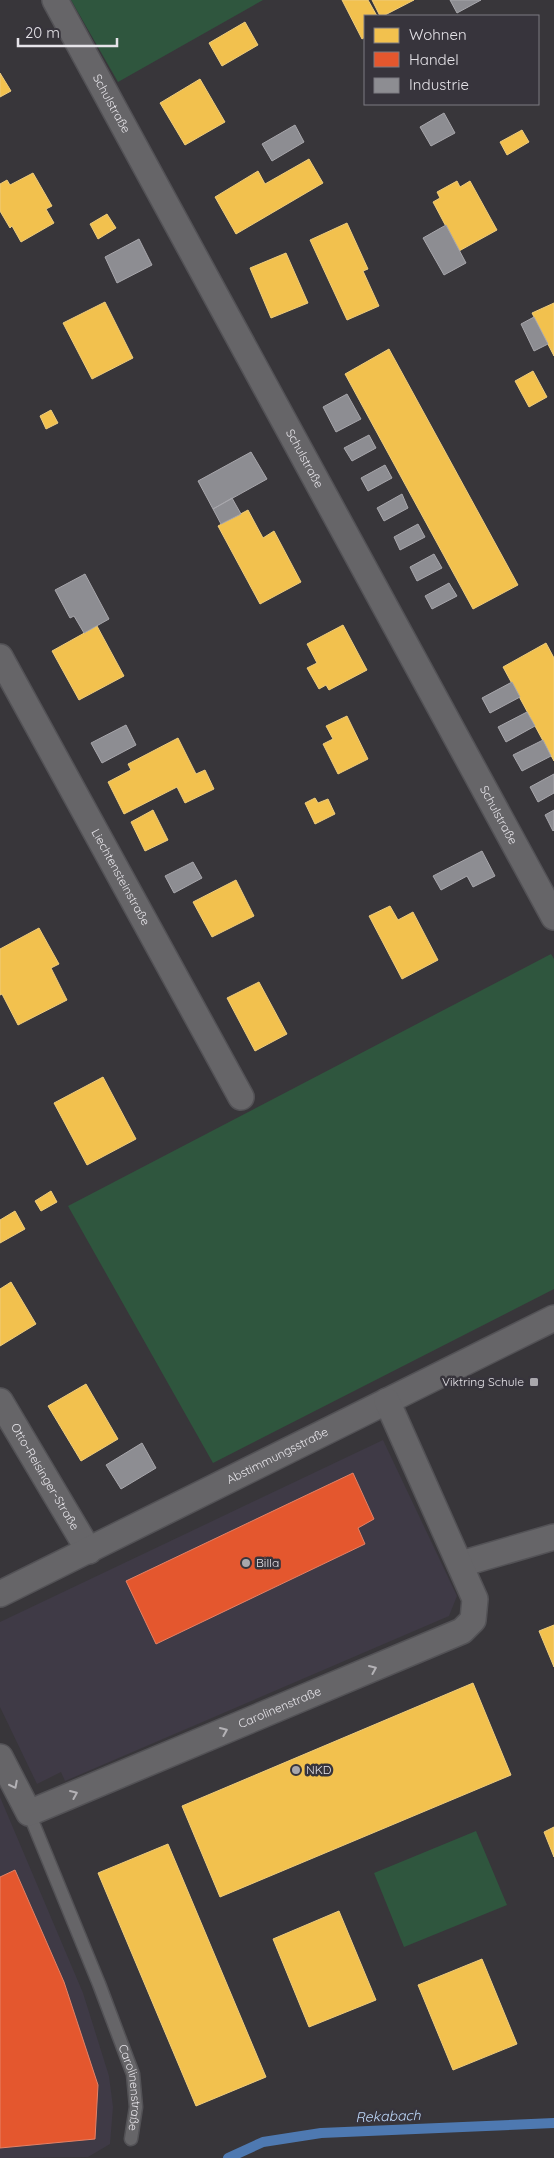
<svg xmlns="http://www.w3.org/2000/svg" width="554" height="2158" viewBox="0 0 554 2158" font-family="Quicksand,sans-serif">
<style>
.built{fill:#3f3a46}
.green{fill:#2f563e}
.homes{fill:#f2c14e;stroke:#eecc7c}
.shops{fill:#e4572e;stroke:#e58166}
.industry{fill:#8d8d92;stroke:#a8a7ac}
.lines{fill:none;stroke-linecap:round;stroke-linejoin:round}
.stream{stroke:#4e79b1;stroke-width:10}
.lane-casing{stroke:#535256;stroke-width:15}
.street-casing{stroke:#535256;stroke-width:28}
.lane{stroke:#666568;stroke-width:12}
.street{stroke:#666568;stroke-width:25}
.oneway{stroke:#b3b1b5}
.poi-dot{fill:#a9a7ac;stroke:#37343c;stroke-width:2}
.labels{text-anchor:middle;stroke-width:5;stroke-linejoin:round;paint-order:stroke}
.street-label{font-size:12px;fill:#e6e4e9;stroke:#37343c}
.poi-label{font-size:12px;fill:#e6e4e9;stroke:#37343c;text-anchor:start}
.water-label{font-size:14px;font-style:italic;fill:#bed8fa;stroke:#37343c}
</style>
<rect width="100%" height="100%" fill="#38363a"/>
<path class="built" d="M383,1440L457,1596L449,1616L65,1781L61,1772L37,1784L0,1707V1622Z
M0,1797L83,1993L109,2076L113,2107L110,2144L88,2157L0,2158Z"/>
<path class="green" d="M71,0H263L118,82Z
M551,954L554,959V1289L213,1463L68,1206Z
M476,1831L507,1905L404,1947L374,1873Z"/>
<path class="homes" d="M342,0H368L377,16H365V37L362,39Z
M372,0H414L383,16H380Z
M245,22L258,45L222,66L209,43Z
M0,73L11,91L0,97Z
M200,79L225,122L185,145L160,103Z
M522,130L529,142L507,155L500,142Z
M309,159L323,183L236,234L215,197L258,171L265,184Z
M33,173L52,206L46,209L54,223L21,242L12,226L10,228L0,211V184L7,180L10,185Z
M457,181L460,187L470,181L497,230L459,251L433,202L440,198L437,192Z
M107,214L116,228L98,239L90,224Z
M347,223L368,269L363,271L379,306L347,320L310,240Z
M286,253L308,303L271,318L250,268Z
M105,302L133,358L92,379L63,323Z
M554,303V356L532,313Z
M389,349L518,585L473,609L345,374Z
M533,371L547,397L529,407L515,381Z
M51,410L58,423L46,429L40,416Z
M248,510L263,538L274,531L301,582L260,604L218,526Z
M343,625L367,670L329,690L326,685L319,689L307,668L317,663L307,644Z
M97,626L124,676L79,700L52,651Z
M546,643L554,658V761L503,667Z
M347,716L368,759L338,774L323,744L333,739L326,726Z
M178,738L196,774L205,770L214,789L185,803L177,787L124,814L108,782L131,770L128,764Z
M315,798L318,803L328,799L335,814L315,824L305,803Z
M153,810L168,840L145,851L131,822Z
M236,880L254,916L212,937L193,902Z
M390,906L398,920L413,912L438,960L402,979L369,916Z
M39,928L59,964L51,968L67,1000L18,1025L2,994L0,995V949Z
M259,982L287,1034L255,1051L227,998Z
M103,1077L136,1139L87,1165L54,1103Z
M51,1191L57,1202L41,1211L35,1201Z
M15,1211L25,1229L0,1243V1220Z
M11,1282L36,1324L0,1346V1289Z
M86,1384L118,1439L81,1461L48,1406Z
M554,1625V1667L539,1631Z
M473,1683L511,1775L220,1897L182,1806Z
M554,1827V1857L544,1832Z
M168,1844L266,2077L196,2106L98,1873Z
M339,1911L376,2000L309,2027L273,1939Z
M482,1959L517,2044L453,2070L418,1985Z"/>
<path class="shops" d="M353,1473L374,1519L358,1528L365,1544L156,1644L126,1581Z
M15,1870L64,1982L98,2085L95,2139L0,2148V1877Z"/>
<path class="industry" d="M450,0H481L457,13Z
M444,113L455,133L431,146L420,127Z
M295,125L304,142L272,161L262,144Z
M446,225L466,263L444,275L423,238Z
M139,239L152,265L117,283L105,257Z
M534,317L548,344L534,351L521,324Z
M347,394L361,419L336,432L323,407Z
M369,435L376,448L352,461L344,448Z
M251,452L267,479L213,509L198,481Z
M385,465L392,478L368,491L361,478Z
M402,494L408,508L384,521L377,508Z
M232,498L241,514L221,524L213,509Z
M418,524L425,537L400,550L394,537Z
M434,554L442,568L417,581L410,567Z
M85,574L109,619L84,633L74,616L70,618L55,590Z
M449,583L457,596L432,609L425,596Z
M512,682L520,697L490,713L482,698Z
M527,712L535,726L506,742L498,727Z
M126,725L136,745L102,763L91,743Z
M543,740L551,756L522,771L513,755Z
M554,774V793L538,802L530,787Z
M554,810V830L553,831L545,815Z
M482,851L495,876L473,887L467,876L441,890L433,876Z
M193,862L202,878L174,893L165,876Z
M142,1443L156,1468L121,1489L106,1465Z"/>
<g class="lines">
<path class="stream" d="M228,2158L263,2142L321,2133L554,2123"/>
<defs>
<g id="lane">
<path id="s1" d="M29,1813L99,1984L133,2074L136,2107L131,2139"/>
</g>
<g id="street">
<path id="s2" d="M55,0L554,917"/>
<path id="s3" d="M0,657L241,1097"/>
<path id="s4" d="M0,1401L89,1551"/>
<path d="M461,1564L554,1537"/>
<path id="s5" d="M0,1594L554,1318"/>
<path id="s6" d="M0,1757L29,1813L462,1631L473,1620L475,1599L387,1401"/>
</g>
</defs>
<use href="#lane" class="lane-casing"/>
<use href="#street" class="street-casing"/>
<use href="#lane" class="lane"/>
<use href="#street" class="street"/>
</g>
<defs><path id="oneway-chevron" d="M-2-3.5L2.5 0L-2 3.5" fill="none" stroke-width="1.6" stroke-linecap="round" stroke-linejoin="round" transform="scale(1.25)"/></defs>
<g class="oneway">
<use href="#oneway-chevron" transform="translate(373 1669) rotate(-23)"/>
<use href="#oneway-chevron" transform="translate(224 1731) rotate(-23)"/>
<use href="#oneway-chevron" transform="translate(14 1785) rotate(63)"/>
<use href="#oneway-chevron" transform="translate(74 1794) rotate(-23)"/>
</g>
<g class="poi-dot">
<rect x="529" y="1377" width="10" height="10" rx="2.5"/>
<circle cx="246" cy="1563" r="5"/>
<circle cx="296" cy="1770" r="5"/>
</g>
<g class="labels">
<g class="street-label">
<text dy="4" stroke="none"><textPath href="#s2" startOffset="118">Schulstraße</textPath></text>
<text dy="4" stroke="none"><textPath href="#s2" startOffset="522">Schulstraße</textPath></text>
<text dy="4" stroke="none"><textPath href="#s2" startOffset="928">Schulstraße</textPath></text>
<text dy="4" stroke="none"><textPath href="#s3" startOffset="251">Liechtensteinstraße</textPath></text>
<text dy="4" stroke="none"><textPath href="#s5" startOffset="310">Abstimmungsstraße</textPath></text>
<text dy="4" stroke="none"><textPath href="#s4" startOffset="88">Otto-Reisinger-Straße</textPath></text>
<text dy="4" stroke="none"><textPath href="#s6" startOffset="335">Carolinenstraße</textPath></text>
<text dy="4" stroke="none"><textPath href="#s1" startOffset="294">Carolinenstraße</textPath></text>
</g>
<g class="poi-label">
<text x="524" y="1386" text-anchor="end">Viktring Schule</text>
<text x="256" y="1567">Billa</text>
<text x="306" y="1774">NKD</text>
</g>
<g class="water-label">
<text transform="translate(388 2116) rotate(-2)" y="5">Rekabach</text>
</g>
</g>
<rect x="364" y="15" width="175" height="90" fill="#37343c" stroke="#7d7a81"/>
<rect x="374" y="28" width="25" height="15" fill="#f2c14e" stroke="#7d7a81"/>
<text x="409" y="40" font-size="15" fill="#e6e4e9">Wohnen</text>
<rect x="374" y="52" width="25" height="15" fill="#e4572e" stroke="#7d7a81"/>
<text x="409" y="65" font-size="15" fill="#e6e4e9">Handel</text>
<rect x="374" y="78" width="25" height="15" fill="#8d8d92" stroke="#7d7a81"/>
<text x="409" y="90" font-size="15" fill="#e6e4e9">Industrie</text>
<path d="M18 38v8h99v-8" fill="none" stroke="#e6e4e9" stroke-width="2.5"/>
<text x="25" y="38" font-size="15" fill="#e6e4e9" stroke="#37343c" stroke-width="4" paint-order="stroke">20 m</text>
</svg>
